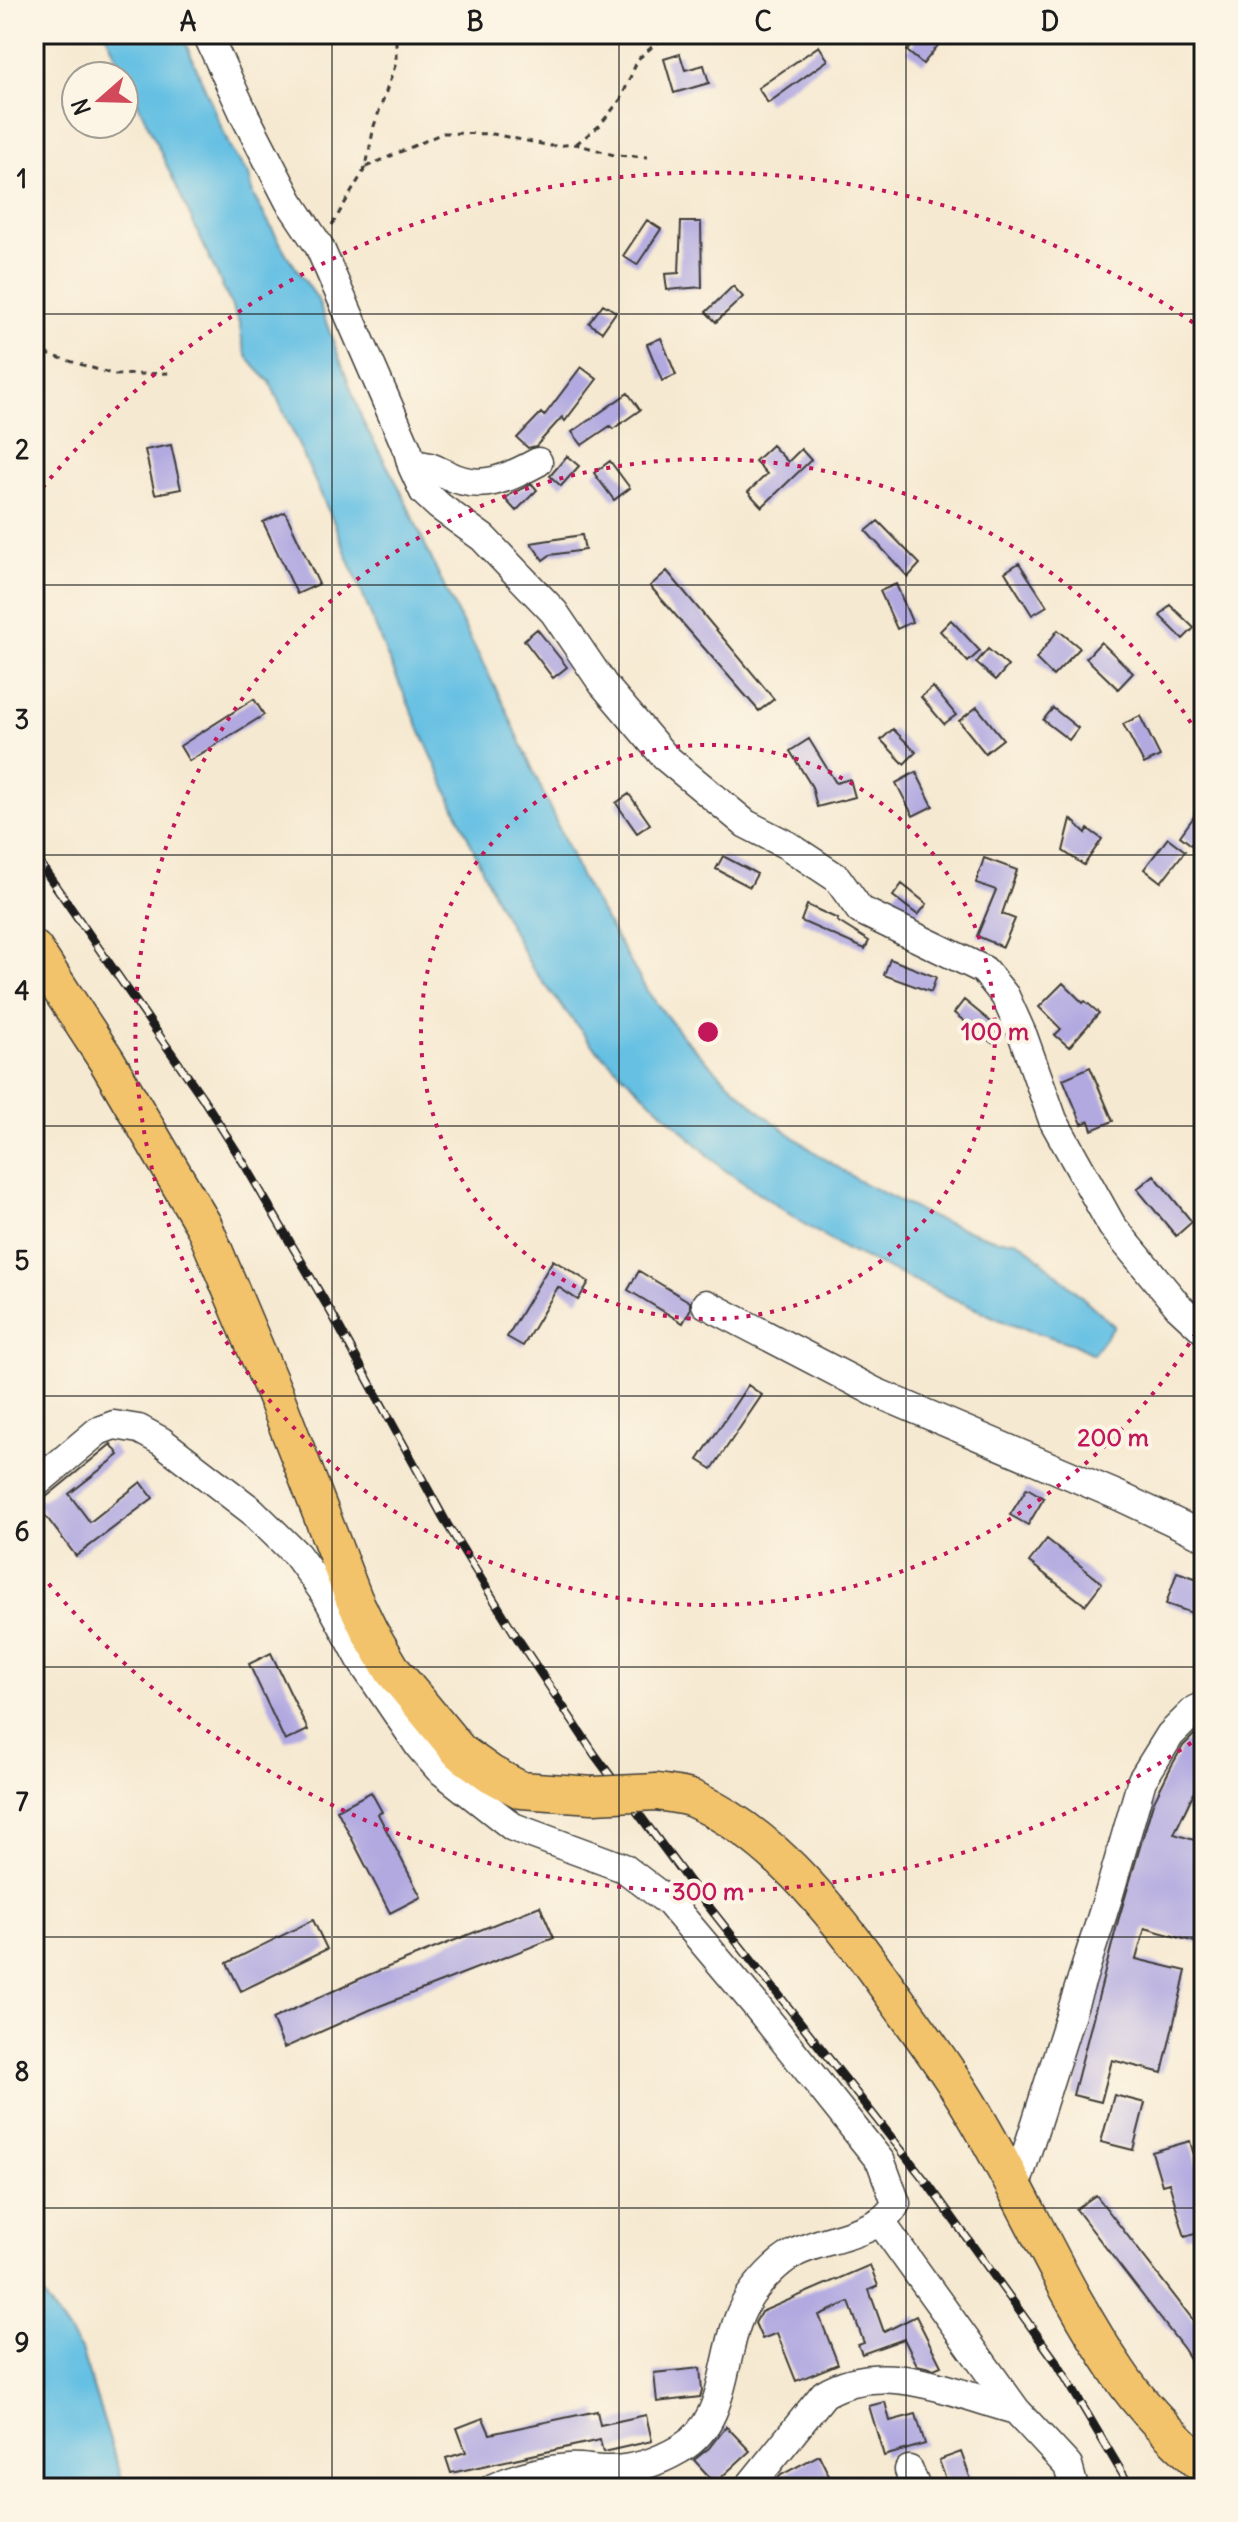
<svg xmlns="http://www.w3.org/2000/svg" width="1238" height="2522" viewBox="0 0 1238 2522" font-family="Delius,sans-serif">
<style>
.water{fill:#65c0e3;stroke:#406e80;stroke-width:2}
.building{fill:#b1a9e0}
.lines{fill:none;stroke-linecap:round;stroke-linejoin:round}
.minor-casing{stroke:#3d3b37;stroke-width:31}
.major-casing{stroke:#3d3b37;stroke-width:39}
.path{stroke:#3d3b37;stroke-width:3;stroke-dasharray:6 6;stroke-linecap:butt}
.minor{stroke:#fff;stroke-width:28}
.major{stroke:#f2c36a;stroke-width:36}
.rail-casing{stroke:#1c1c1c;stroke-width:9}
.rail{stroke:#fcf5e5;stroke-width:6;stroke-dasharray:18;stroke-linecap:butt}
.major-bridge-casing{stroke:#3d3b37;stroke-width:39;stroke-linecap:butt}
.major-bridge{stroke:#f2c36a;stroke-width:36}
.grid{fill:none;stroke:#1c1c1c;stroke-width:2;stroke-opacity:0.55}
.ring{fill:none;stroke:#c2185b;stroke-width:4;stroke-dasharray:4 8}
.centre{fill:#c2185b;stroke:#fcf5e5;stroke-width:4}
.ring-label{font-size:24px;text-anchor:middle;font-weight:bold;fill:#c2185b;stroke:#fcf5e5;stroke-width:8;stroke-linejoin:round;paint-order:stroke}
.neatline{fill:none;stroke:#1c1c1c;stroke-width:3}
.grid-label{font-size:26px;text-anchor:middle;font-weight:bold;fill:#1c1c1c}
</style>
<rect width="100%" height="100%" fill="#fcf5e5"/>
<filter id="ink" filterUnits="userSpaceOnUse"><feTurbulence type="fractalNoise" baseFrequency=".0125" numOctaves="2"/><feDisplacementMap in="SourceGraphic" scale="16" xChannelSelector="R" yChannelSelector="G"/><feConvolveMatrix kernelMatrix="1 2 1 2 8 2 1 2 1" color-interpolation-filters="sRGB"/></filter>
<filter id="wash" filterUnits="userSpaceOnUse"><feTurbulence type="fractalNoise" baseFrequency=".006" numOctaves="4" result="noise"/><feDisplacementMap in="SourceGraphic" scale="32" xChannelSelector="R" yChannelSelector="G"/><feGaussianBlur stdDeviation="1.8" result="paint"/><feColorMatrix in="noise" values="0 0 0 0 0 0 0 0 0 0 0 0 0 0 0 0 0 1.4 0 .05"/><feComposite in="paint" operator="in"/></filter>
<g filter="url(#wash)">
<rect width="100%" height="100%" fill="#f6e9d1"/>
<path class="water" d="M106,34H182L231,150L249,175L253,195L287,255L317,298L364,424L399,487L446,591L505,707L580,876L647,991L683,1037L725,1079L764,1115L813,1151L859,1181L933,1218L996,1240H1016L1027,1247L1114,1326L1093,1354L1073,1344L1009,1324L845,1249L804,1224L722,1168L593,1046L532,968L497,902L388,658L334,523L270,382C248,362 242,354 240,324Z
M34,2282L81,2350L125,2488H34Z"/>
<g id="blocks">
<path class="building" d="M921,34H947L923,64L907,51Z
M819,46L828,60L768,103L758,88Z
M680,54L685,70L704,65L709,83L674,93L664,59Z
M647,220L661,229L637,265L623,256Z
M681,222H701L702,287L667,290L665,274L679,273Z
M733,286L743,297L716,322L706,312Z
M603,304L616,312L602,332L589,323Z
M661,338L676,375L662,381L647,344Z
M581,367L597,379L565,421L562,417L536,446L528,448L517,438L541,413L544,416Z
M628,393L640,410L613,429L610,426L582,445L572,432Z
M171,445L181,489L155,494L145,450Z
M772,445L788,462L801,449L811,460L762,507L748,492L767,474L755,461Z
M567,456L579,466L561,486L550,476Z
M610,461L630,488L614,500L594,473Z
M532,484L537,490L516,511L505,499L511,494Z
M285,512L319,584L297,594L263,522Z
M878,521L920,564L908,577L866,531Z
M582,535L585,550L550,555L543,560L531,543Z
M1019,563L1047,606L1032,615L1005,572Z
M667,571L774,699L759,711L650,586Z
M896,584L912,622L897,629L880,591Z
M1170,605L1194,628L1183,639L1160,616Z
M951,620L980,651L968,662L940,631Z
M537,629L567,667L553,678L524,640Z
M1058,630L1080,648L1053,676L1036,659Z
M1101,642L1133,673L1118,689L1086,658Z
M988,649L1008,666L996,680L976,663Z
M933,687L956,715L944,724L921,697Z
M254,699L264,715L189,761L180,746Z
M977,707L1003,739L985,753L959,721Z
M1053,708L1078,728L1069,740L1043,720Z
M1140,716L1160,756L1144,764L1123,724Z
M893,729L916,752L904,764L881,740Z
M809,739L836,783L850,779L855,797L817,807L812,787L790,751Z
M916,772L933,806L913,816L896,783Z
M629,794L650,824L637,833L616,803Z
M1204,803V841L1198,850L1180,836Z
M1071,819L1086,833L1088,829L1102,839L1084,865L1063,851Z
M1168,838L1185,851L1161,882L1144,869Z
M723,856L757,874L750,887L716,869Z
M984,858L1017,870L1002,914L1015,919L1003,947L977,936L996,890L976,883Z
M902,884L927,904L918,915L893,896Z
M807,905L838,919L837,921L869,941L865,949L801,921Z
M890,959L936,977L931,992L884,975Z
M1063,983L1083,1003L1085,1001L1099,1013L1069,1047L1055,1035L1061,1029L1039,1007Z
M964,1000L1002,1031L992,1043L954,1013Z
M1090,1067L1113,1121L1092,1130L1089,1121L1082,1124L1063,1079Z
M1154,1175L1192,1222L1176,1236L1137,1189Z
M553,1260L589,1282L578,1300L558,1287L523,1346L507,1337Z
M639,1271L690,1302V1310L683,1323L628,1290Z
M748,1385L762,1395L712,1469L698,1460Z
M111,1444L119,1455L69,1494L90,1522L141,1482L153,1498L76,1556L35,1502L45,1498Z
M1027,1488L1044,1498L1028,1525L1010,1515Z
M1047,1539L1102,1583L1085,1605L1029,1562Z
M1177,1572L1204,1581V1617L1166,1604Z
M271,1653L308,1730L285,1741L249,1664Z
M1196,1733L1204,1737V1771L1174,1834L1204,1843V1919L1198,1943L1145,1928L1136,1959L1186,1971L1162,2073L1112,2060L1101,2102L1073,2095L1118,1921L1153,1803L1172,1765L1183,1746Z
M371,1792L382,1812L378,1814L421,1897L390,1913L337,1810Z
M540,1906L554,1938L372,2009L284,2048L272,2019L366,1976Z
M313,1920L327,1949L241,1991L227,1963Z
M1114,2095L1145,2103L1133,2150L1101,2142Z
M1190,2141L1204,2191V2231L1185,2237L1169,2183L1162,2185L1152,2152Z
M1096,2195L1204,2334V2381L1184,2349L1076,2209Z
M870,2265L878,2286L869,2290L884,2332L916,2316L941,2366L934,2369L917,2365L904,2339L862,2354L858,2345L864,2343L849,2302L819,2315L838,2364L796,2381L777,2333L762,2339L755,2323L761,2312Z
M700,2368L702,2390L700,2397L657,2402L654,2373Z
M885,2402L890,2421L916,2414L925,2444L884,2456L869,2406Z
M597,2411L600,2425L646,2415L652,2441L603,2452L600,2440L451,2473L446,2458L466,2452L457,2428L483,2418L490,2434Z
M726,2426L750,2451L715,2483L694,2460L709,2448Z
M961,2452L974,2488H949L939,2460Z
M819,2455L835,2488H770L781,2475Z"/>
</g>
</g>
<g filter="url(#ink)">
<use href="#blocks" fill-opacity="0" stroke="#3d3b37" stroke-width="2"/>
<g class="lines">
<defs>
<path id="minor" d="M207,34L245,116L289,201L319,246L408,451L412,466
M538,462C508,478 481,492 448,475C433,469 429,464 412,466L424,492L439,506L483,538L554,612L603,684L665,757L746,824L787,845L837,878L860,910L984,970L1005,996L1023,1036L1053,1120L1112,1226L1178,1306L1204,1330
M706,1304L875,1392L1119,1496L1204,1536
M34,1485L98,1431L114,1425L139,1429L161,1441L252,1511L297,1555L326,1595L364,1665L419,1746L439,1769L513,1827L624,1868L670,1903L754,2003L881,2162L896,2203C884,2234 822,2238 795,2253C779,2261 766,2275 755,2289C716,2337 736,2417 680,2449C656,2463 632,2471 605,2470C593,2470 580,2467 569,2468C543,2470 516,2477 493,2488
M1015,2189L1109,1894L1142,1780L1170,1735L1195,1710L1204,1706
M880,2221L1016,2410L1068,2466L1074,2488
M909,2470L916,2488
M748,2488L824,2394C884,2358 955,2394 1016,2410"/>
<path id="major" d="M34,949L107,1061L204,1226L278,1402L354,1599L370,1632L393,1671L460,1752L491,1774L521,1790L593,1795
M657,1792C669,1794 682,1795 693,1799C782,1839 843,1925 898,2002C924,2038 951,2074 973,2112C1024,2197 1062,2290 1118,2372C1141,2407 1173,2438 1204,2466"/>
</defs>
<use href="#minor" class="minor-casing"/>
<use href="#major" class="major-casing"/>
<path class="path" d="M576,144L599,126L621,99L638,59L667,34
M366,167L443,133L493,134L551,146L576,144L614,155L648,157
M332,225L366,167L374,126L396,63V34
M34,350L115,375L170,373"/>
<use href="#minor" class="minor"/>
<use href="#major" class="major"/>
<defs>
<path id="rail" d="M34,855L202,1097L245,1165L332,1314L447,1524L518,1639L595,1755L687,1879L928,2184L1057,2363L1131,2488"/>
</defs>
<use href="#rail" class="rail-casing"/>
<use href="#rail" class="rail"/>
<defs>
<path id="major-bridge" d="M593,1795L657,1792"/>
</defs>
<use href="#major-bridge" class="major-bridge-casing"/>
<use href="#major-bridge" class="major-bridge"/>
</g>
</g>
<path class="grid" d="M332,34V2488M619,34V2488M906,34V2488M34,314H1204M34,585H1204M34,855H1204M34,1126H1204M34,1396H1204M34,1667H1204M34,1937H1204M34,2208H1204"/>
<g class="ring">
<circle cx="708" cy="1032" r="287"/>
<path d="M1202 1323A573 573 0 1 1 1202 741"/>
<path d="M1201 1736A860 860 0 0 1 35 1567M35 497A860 860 0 0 1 1201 328"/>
</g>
<circle cx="708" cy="1032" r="12" class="centre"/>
<g class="ring-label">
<text x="995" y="1040">100 m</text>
<text x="1113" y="1446">200 m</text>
<text x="708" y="1900">300 m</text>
</g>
<rect width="1238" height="2522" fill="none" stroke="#fcf5e5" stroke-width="88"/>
<g transform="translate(100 100) rotate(250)"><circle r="38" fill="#fcf5e5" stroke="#a29e95" stroke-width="2"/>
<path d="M0-6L14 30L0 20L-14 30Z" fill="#d1495b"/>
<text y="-12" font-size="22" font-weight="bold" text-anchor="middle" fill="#1c1c1c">N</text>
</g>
<rect x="44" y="44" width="1150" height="2434" class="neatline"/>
<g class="grid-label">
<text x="188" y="31">A</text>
<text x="475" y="31">B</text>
<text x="763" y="31">C</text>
<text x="1050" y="31">D</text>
<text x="22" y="188">1</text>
<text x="22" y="459">2</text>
<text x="22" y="729">3</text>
<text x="22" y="1000">4</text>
<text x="22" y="1270">5</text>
<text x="22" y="1541">6</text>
<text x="22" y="1811">7</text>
<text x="22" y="2081">8</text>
<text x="22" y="2352">9</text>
</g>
</svg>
